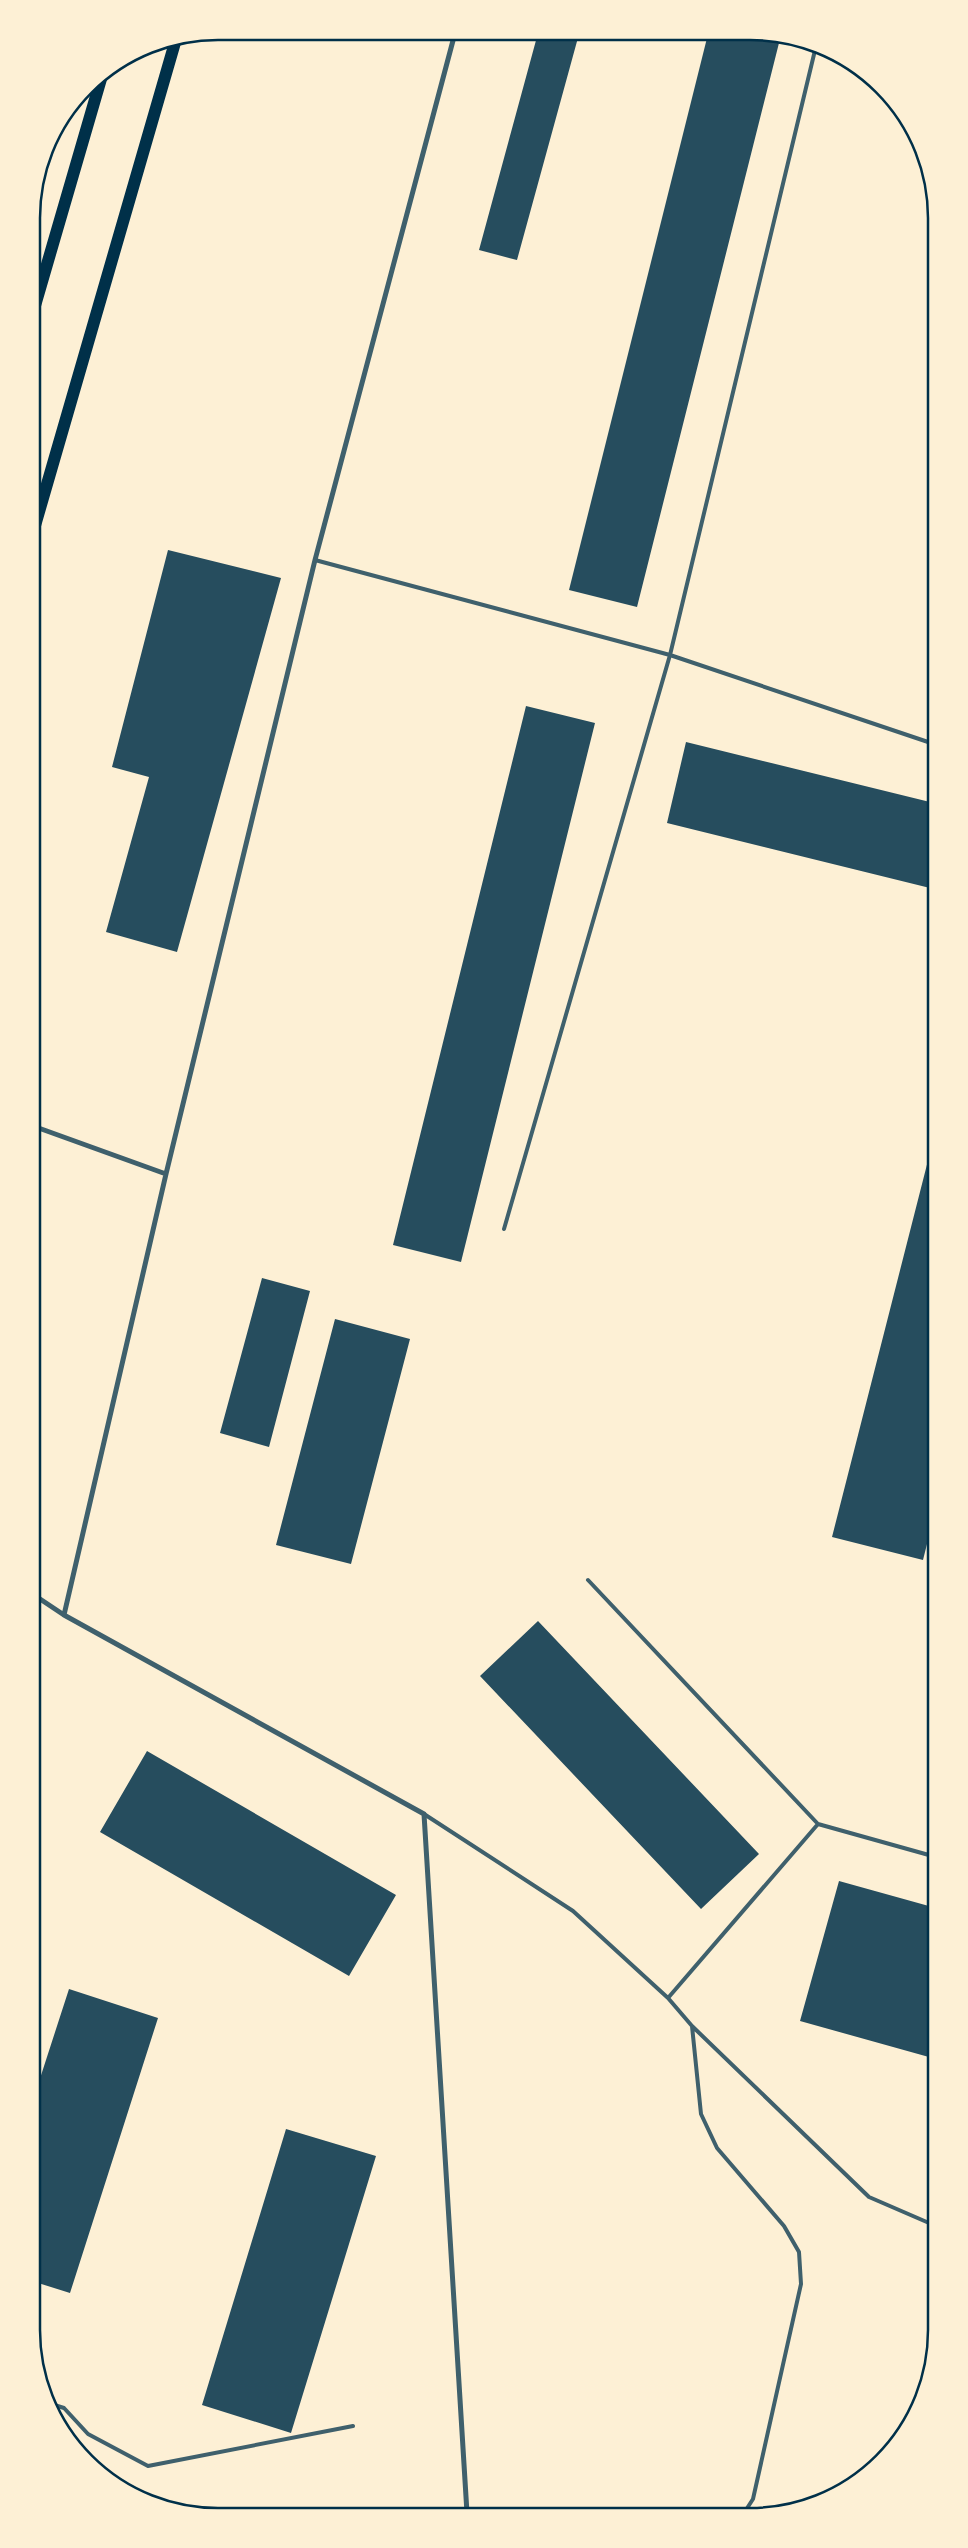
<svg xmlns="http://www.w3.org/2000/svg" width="968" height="2548" viewBox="0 0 968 2548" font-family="'Exo 2',sans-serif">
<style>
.building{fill:#264d5e}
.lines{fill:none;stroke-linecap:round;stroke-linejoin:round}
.service{stroke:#3f606c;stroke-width:4}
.minor{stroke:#3f606c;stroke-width:5}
.primary{stroke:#003049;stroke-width:12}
.rim{fill:none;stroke:#003049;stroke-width:2.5}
</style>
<rect width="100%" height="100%" fill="#fdf0d5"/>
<path class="building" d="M538,33L579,34L517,260L479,250Z
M708,34L781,35L637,607L569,590Z
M168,550L281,578L177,952L106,932L149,777L112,767Z
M526,706L595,723L461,1262L393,1245Z
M686,742L934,803V889L667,823Z
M934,1137L935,1512L923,1560L832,1537Z
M262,1278L310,1291L269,1447L220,1433Z
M335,1319L410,1339L351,1564L276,1545Z
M538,1621L759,1854L701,1909L480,1676Z
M147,1751L396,1895L349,1976L100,1832Z
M839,1881L936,1908V2059L800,2021Z
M69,1989L158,2018L70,2293L35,2282L34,2097Z
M286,2129L376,2156L291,2433L202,2405Z"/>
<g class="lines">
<path class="service" d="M315,560L670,655L934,744
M504,1229L670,655L816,46
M588,1580L818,1824
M424,1814L573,1911L668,1998L692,2026L869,2197L936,2226
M668,1998L818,1824L936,1857
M692,2026L701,2114L717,2148L784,2226L799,2252L801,2284L753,2499L744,2513
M48,2403L64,2408L88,2434L148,2466L353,2426"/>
<path class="minor" d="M33,1126L166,1174
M34,1595L64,1615L424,1814L467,2513
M64,1615L166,1174L315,560L455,33"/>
<path class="primary" d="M32,316L103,72
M32,536L176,39"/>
</g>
<path d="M0 0H968V2548H0ZM218 40H750A178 178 0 0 1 928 218V2330A178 178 0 0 1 750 2508H218A178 178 0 0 1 40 2330V218A178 178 0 0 1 218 40Z" fill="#fdf0d5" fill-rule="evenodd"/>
<path class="rim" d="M218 40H750A178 178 0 0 1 928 218V2330A178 178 0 0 1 750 2508H218A178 178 0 0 1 40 2330V218A178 178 0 0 1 218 40Z"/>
</svg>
